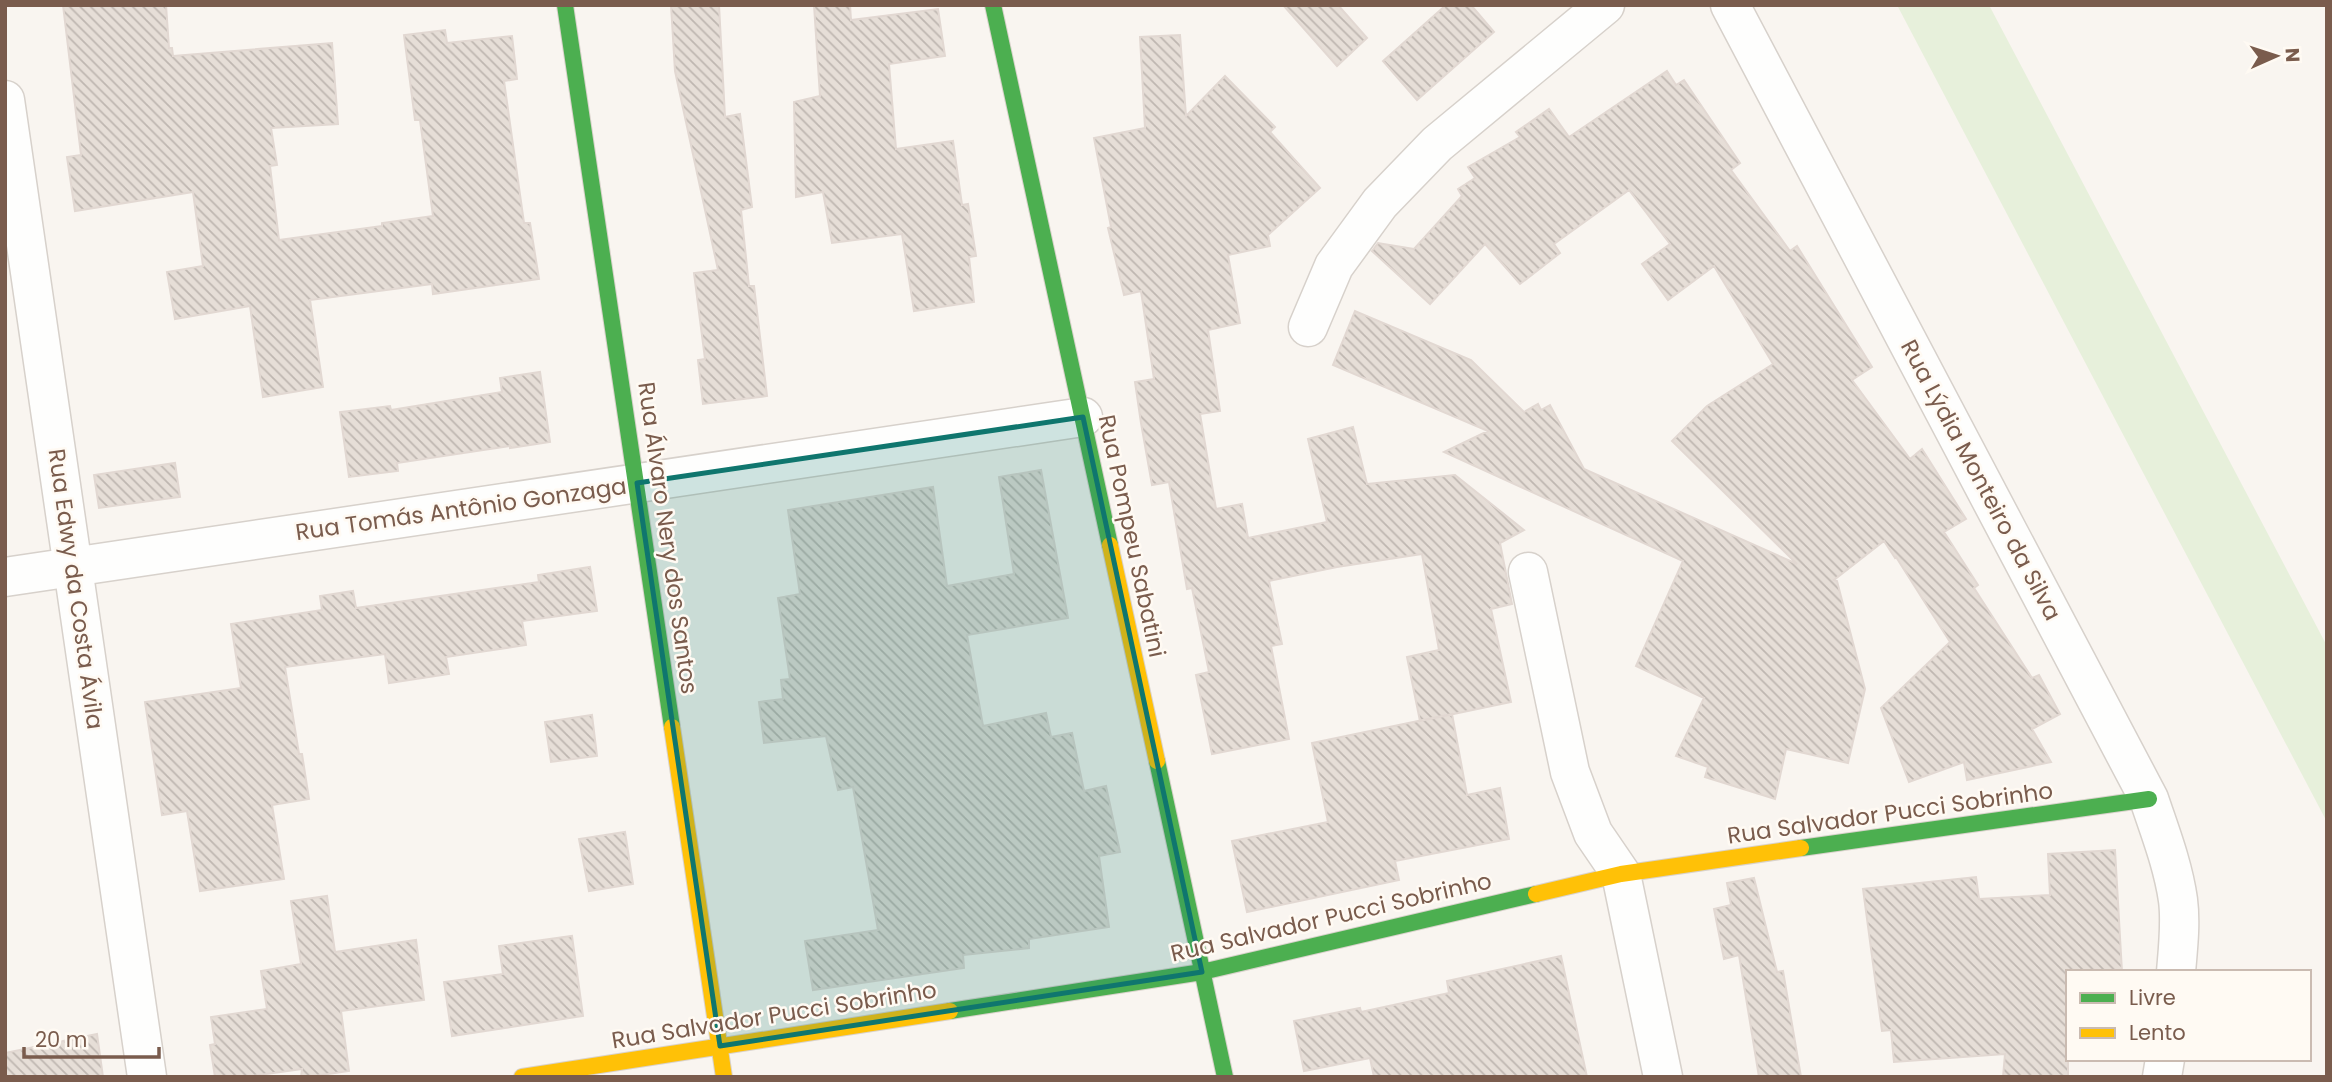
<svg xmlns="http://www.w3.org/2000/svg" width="2332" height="1082" viewBox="0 0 2332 1082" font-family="Poppins,sans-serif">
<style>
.green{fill:#e7f0db}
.building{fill:url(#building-back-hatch);stroke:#e2d8d2;stroke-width:2}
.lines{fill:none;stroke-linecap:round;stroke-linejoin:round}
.street-casing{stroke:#d7d1cb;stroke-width:41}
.fast-casing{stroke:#d9d2cb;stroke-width:18}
.slow-casing{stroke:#d9d2cb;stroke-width:18}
.street{stroke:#fefefd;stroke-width:38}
.fast{stroke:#4caf50;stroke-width:16}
.slow{stroke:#ffc107;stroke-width:16}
.marked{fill:#0f766e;fill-opacity:0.2;stroke:#0f766e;stroke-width:5;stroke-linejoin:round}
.labels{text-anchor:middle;stroke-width:5;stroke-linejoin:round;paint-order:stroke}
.street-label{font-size:23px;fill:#7a5c4d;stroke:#fffaf3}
</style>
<defs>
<pattern id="building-back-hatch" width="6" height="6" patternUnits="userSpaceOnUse" patternTransform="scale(1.75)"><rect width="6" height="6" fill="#e6ded7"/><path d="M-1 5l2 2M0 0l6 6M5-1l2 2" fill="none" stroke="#bfb7b1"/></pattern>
</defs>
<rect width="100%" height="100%" fill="#f9f5f0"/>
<path class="green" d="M1897,5H1989L2327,646V822Z"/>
<path class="building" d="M63,5H166L169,48H172L173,56L332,43L338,124L271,128L277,165L270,166L279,240L382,226V223L433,216L420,120H415L404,35L445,30L447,43L512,36L517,79L504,81L524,223H530L539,279L433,294L432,284L310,300L323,387L263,397L250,306L175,319L167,272L203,266L193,192L75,211L67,157L81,155Z
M671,5H719L725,117L740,114L752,207L741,210L749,286H754L767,396L703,404L698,360L705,359L694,273L718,270L675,71Z
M814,5H850L851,20L938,9L945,56L889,64L896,149L953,141L962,205L968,204L976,256L969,257L974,302L914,311L902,234L832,243L823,192L796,197L794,102L820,96Z
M1283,5H1338L1367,38L1337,66Z
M1446,5H1471L1494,32L1417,100L1383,61Z
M1180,35L1186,116L1225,76L1275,127L1270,132L1320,188L1268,235L1270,246L1228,255L1240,323L1208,330L1220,411L1200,414L1216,509L1242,504L1248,538L1327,522L1308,439L1353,427L1367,484L1455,475L1524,530L1500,543L1512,604L1491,609L1511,702L1420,721L1407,657L1439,650L1422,554L1337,567L1269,581L1282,644L1271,646L1289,739L1212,754L1196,675L1209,672L1192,588L1187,589L1169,482L1152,485L1141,423L1135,382L1154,379L1141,291L1124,295L1108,228L1111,227L1094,138L1145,128L1140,37Z
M1667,71L1676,85L1684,80L1740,163L1731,170L1790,251L1797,246L1872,367L1852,380L1910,459L1922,449L1966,519L1944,532L1978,585L1974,588L2032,678L2039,675L2060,714L2032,729L2051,762L1967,780L1964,762L1909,782L1881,708L1950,642L1896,557L1895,558L1884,541L1834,580L1837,581L1865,689L1848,763L1786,749L1775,799L1705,777L1708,767L1676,756L1704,698L1636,666L1683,561L1444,452L1488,431L1333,365L1355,311L1471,360L1524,412L1538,404L1541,410L1550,405L1584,469L1797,564L1672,441L1707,406L1773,364L1714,266L1668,300L1642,264L1670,244L1629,190L1554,244L1560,253L1520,284L1485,244L1430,304L1372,251L1378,243L1414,249L1462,196L1458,189L1475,178L1468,167L1520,137L1516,132L1549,109L1569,137Z
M540,372L550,442L510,448V446L397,463L398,471L349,477L340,412L390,406L391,410L502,392L500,378Z
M175,463L180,497L99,508L94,475Z
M1041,470L1068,618L967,635L983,726L1046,713L1051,737L1072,733L1084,791L1106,786L1120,852L1099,856L1109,927L1029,939V948L963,955L964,968L813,990L805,941L878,930L853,787L838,790L826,736L764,743L759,702L783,699L781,680L790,679L778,598L800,594L788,510L933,487L947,586L1014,574L999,477Z
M590,567L597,611L522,621L526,645L446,657L449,674L389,683L385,654L285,667L299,754H302L309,799L272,805L284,879L200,891L187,811L162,815L145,702L241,688L231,624L322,610L320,596L353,591L356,608L539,582L538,575Z
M1452,714L1467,795L1500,788L1509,839L1395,861L1399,880L1247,912L1232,841L1328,822L1312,743Z
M592,715L597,756L551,762L545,722Z
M625,832L633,884L589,891L579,839Z
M2115,850L2122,972H2068V1077H2003L2005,1054L1894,1062L1891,1030L1882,1031L1863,889L1976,877L1979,899L2050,895L2048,854Z
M1754,878L1777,972L1783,971L1801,1077H1759L1739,955L1724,959L1714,909L1731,905L1727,883Z
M327,896L335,952L416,940L424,1000L341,1011L349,1071L308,1077H301L302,1069L246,1077H215L210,1045L215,1044L211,1017L267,1009L261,971L301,964L291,901Z
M572,936L583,1016L452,1036L444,982L503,974L499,946Z
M1561,956L1587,1077H1374L1370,1058L1304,1071L1294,1021L1360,1008L1361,1012L1449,993L1447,981Z
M97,1034L103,1077H5V1053Z"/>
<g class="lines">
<defs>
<path id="street" d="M1730,5L2149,799C2160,832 2173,865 2178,900C2181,923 2178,948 2176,972
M5,100L147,1077
M1308,327L1334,266L1380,203L1437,144L1605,5
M1528,572L1570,772L1593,833L1621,874L1663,1077
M5,577L1083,417
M2162,1077L2165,1059"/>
<path id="fast" d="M565,5L672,727
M993,5L1110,545
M1157,761L1225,1077
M1801,848L2149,799
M950,1011L1202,972L1536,894"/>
<path id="slow" d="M1110,545L1157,761
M672,727L724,1077
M1536,894L1621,874L1801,848
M522,1077L950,1011"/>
</defs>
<use href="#street" class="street-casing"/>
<use href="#fast" class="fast-casing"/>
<use href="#slow" class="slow-casing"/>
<use href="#street" class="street"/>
<use href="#fast" class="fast"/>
<use href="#slow" class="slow"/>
</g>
<path class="marked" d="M1083,417L1202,972L720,1046L637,483Z"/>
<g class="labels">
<g class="street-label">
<text transform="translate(1981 480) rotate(62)" y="8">Rua Lýdia Monteiro da Silva</text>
<text transform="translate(461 509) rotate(-8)" y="8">Rua Tomás Antônio Gonzaga</text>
<text transform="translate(1132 536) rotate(78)" y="8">Rua Pompeu Sabatini</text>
<text transform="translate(668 538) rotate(82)" y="8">Rua Álvaro Nery dos Santos</text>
<text transform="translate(76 589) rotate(82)" y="8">Rua Edwy da Costa Ávila</text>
<text transform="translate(1890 813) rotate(-8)" y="8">Rua Salvador Pucci Sobrinho</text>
<text transform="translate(1331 917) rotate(-13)" y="8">Rua Salvador Pucci Sobrinho</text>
<text transform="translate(774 1015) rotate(-9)" y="8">Rua Salvador Pucci Sobrinho</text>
</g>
</g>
<rect width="2332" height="1082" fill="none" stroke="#7a5c4d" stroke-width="14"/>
<rect x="2066" y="970" width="245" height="91" fill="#fffaf3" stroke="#cabbb1" stroke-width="2"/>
<rect x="2080" y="993" width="35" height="10" fill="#4caf50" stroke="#cabbb1" stroke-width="2"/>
<text x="2129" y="1005" font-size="21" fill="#7a5c4d">Livre</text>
<rect x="2080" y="1028" width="35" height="10" fill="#ffc107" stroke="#cabbb1" stroke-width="2"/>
<text x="2129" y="1040" font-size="21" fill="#7a5c4d">Lento</text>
<g transform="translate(2276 56) rotate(87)" stroke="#fffaf3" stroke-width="5" paint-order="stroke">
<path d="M0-5L12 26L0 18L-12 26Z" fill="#7a5c4d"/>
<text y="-10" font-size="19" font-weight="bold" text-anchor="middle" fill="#7a5c4d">N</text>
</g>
<path d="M24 1047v10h135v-10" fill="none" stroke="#7a5c4d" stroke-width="3.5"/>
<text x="35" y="1047" font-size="21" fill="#7a5c4d" stroke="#fffaf3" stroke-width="5" paint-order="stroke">20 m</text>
</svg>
